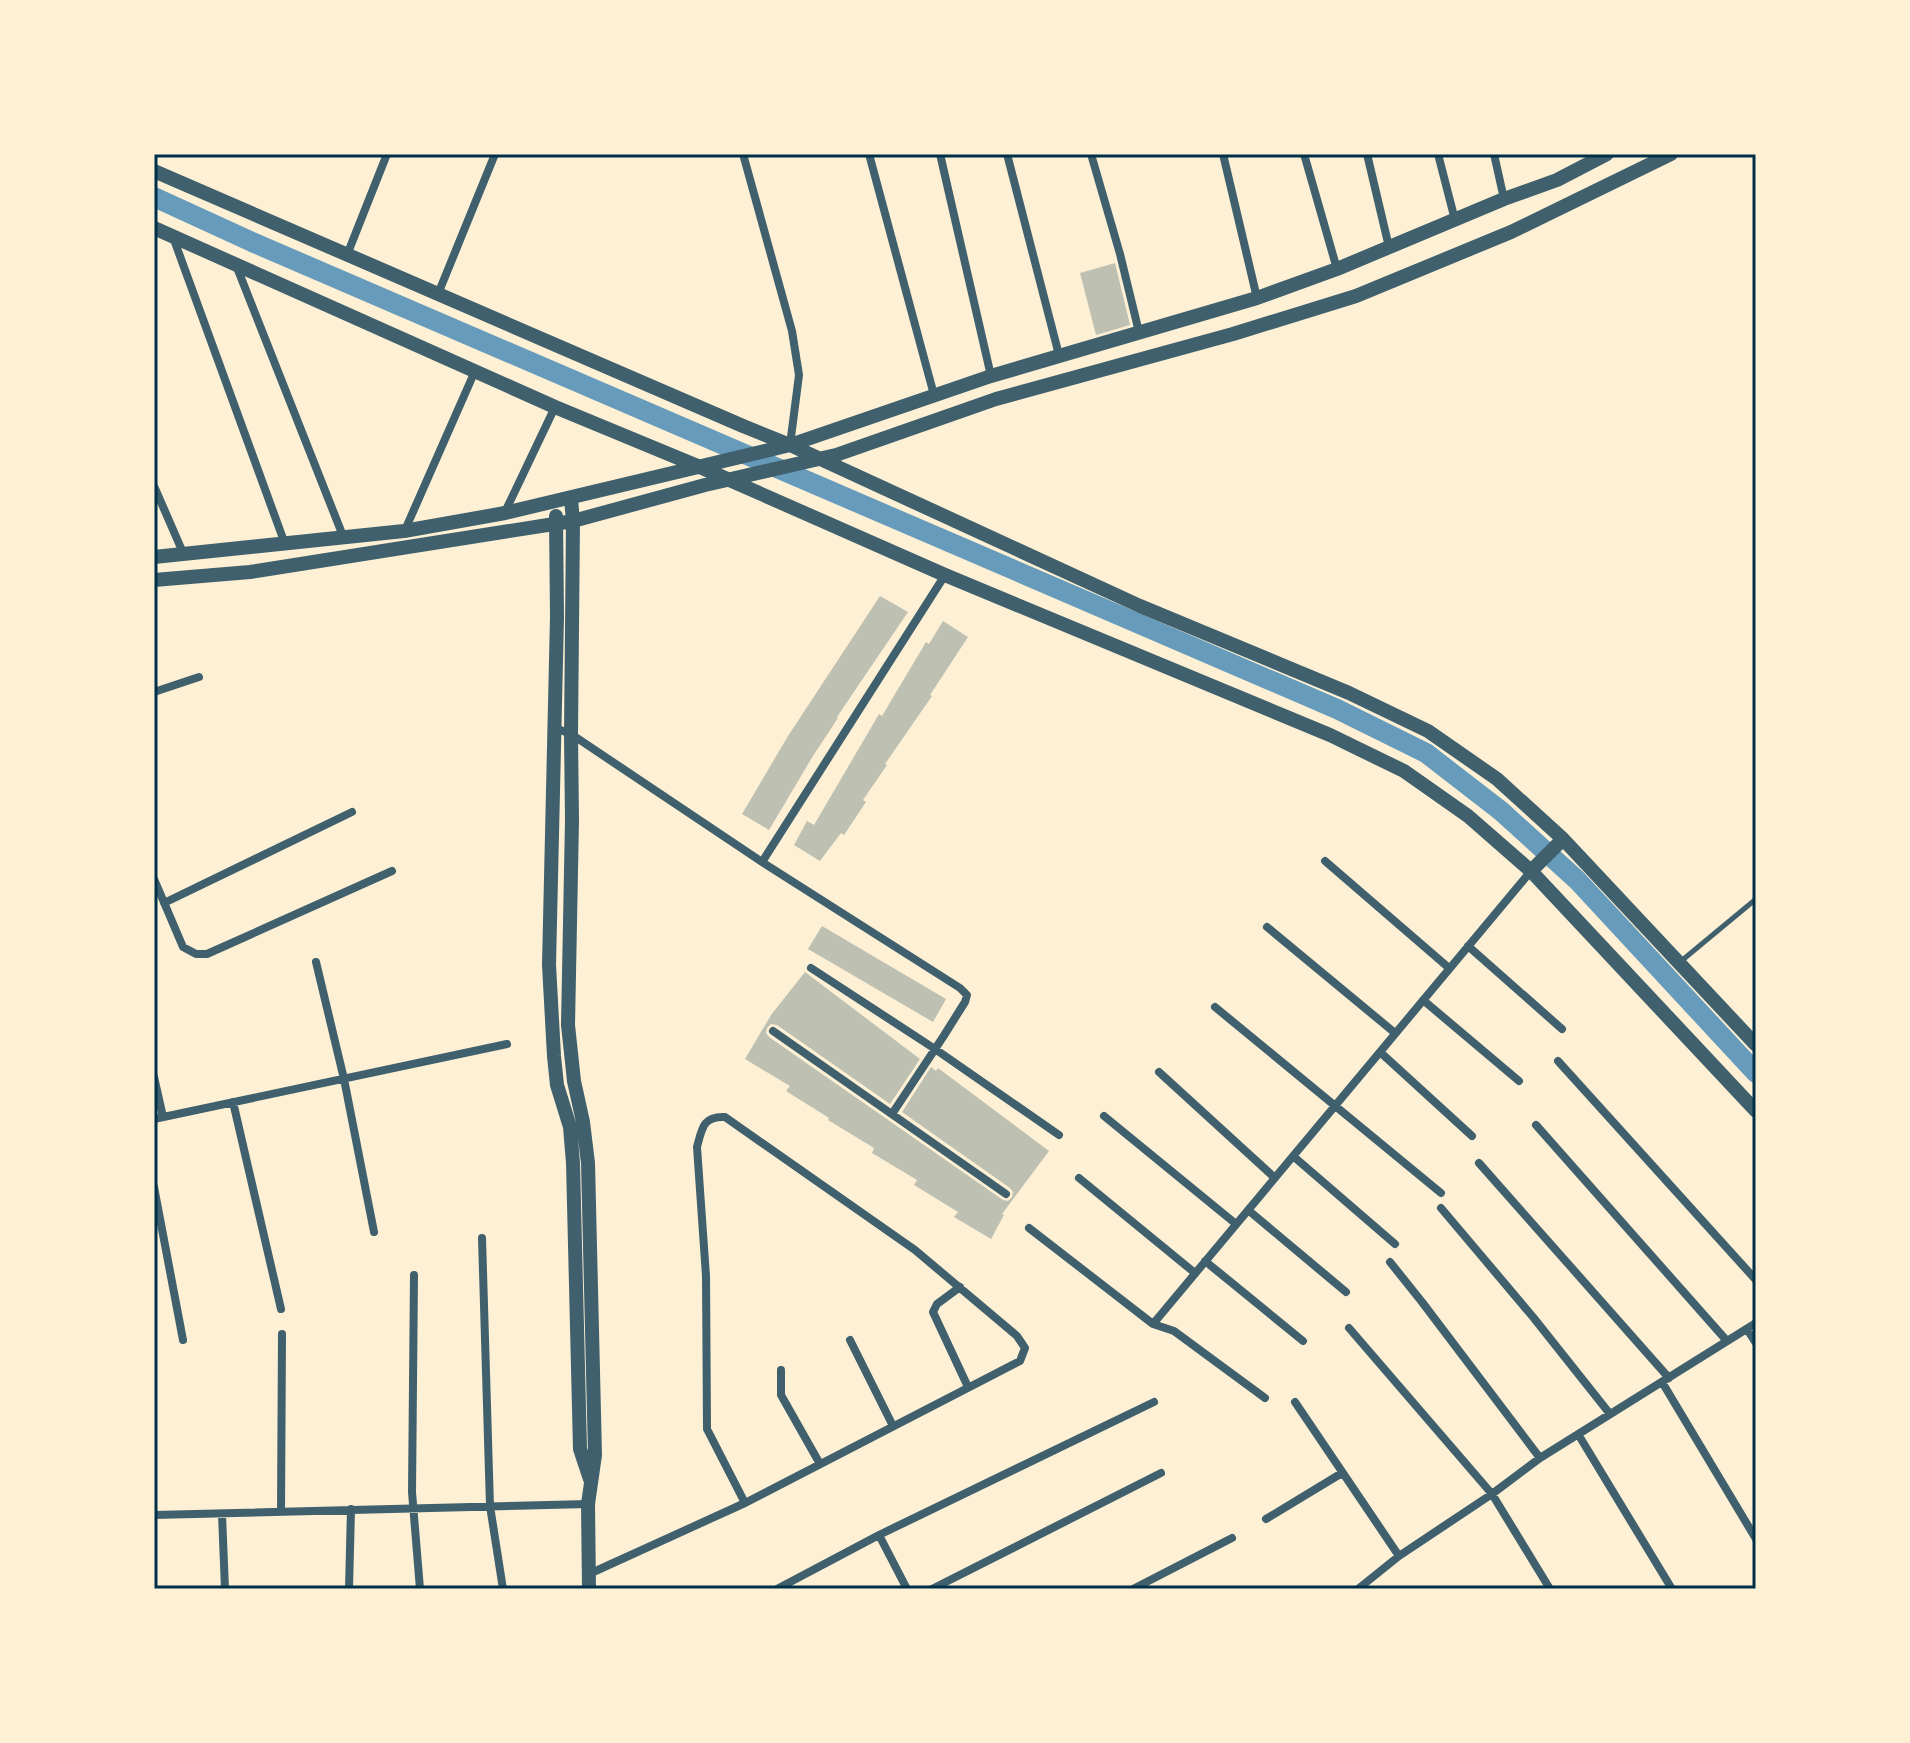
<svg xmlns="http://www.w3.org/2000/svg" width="1910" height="1743" viewBox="0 0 1910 1743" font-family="Ubuntu,sans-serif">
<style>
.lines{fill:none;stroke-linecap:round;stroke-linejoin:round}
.canal{stroke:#669bbc;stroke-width:20}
.building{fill:#bec0b2}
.service{stroke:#3f606c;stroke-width:5}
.minor{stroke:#3f606c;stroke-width:8}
.tertiary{stroke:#3f606c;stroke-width:14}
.neatline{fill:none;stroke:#003049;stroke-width:3}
</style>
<rect width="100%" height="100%" fill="#fdf0d5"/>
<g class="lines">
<path class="canal" d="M154,197L252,242L1337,709L1426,753L1501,811L1577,880L1756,1073"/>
</g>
<path class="building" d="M1115,263L1130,325L1096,335L1080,273Z
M880,596L908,612L837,717L838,718L813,756L769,830L742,814L788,736Z
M943,621L968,637L930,695L932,696L885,764L887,765L863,800L866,802L844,835L841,833L820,861L794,845L807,821L814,825L879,714L882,716L926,642L929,644Z
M822,926L946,999L933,1022L808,949Z
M805,972L920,1059L890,1104L777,1025L771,1024L767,1028L766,1033L769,1037L1003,1200L1008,1201L1012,1197L1013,1192L1010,1188L902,1112L931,1067L936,1071L938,1068L1049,1151L1002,1214L1004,1215L991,1239L954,1217L958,1212L914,1185L917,1180L872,1153L874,1148L828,1120L829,1118L786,1091L790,1086L745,1059L771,1015Z"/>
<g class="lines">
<path class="service" d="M1680,962L1756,899"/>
<path class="minor" d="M743,154L792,331L799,375L790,445
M869,154L934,395
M940,154L991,376
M1007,154L1059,355
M1091,154L1120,254L1139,332
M1223,154L1257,298
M1304,154L1337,269
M1367,154L1389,247
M1438,154L1455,220
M1494,154L1504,199
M173,237L285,544
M347,255L387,154
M236,265L343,536
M438,294L495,154
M154,486L184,555
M505,512L555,407
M405,530L475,371
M154,692L199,677
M555,728L571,734L762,862L960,988L967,995L965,1002L943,1037L892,1114
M1325,861L1449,968
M762,862L945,575
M154,879L183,947L196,954H207L392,871
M164,903L352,812
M1267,927L1395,1033
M1468,946L1562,1029
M316,962L344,1079L374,1232
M811,968L935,1049L1059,1135
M1423,1000L1519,1081
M1215,1007L1441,1193
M773,1031L1006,1194
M1380,1052L1472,1136
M1558,1061L1756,1280
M1159,1072L1275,1178
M154,1077L163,1117
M233,1102L281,1309
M1104,1116L1236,1224
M154,1119L507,1044
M1536,1125L1727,1341
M1293,1156L1395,1244
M1479,1163L1669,1378
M1079,1178L1195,1273
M154,1187L183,1340
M1441,1208L1533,1317L1610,1414
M1248,1210L1346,1292
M1029,1228L1153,1324L1174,1331L1265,1398
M482,1238L490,1506L503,1589
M1205,1261L1303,1341
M1390,1262L1422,1302L1540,1458
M414,1275L412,1492L420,1589
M960,1287L937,1304L933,1312L968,1387
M1153,1324L1531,871
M1349,1328L1492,1494L1550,1589
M1747,1329L1756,1343
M850,1340L893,1426
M781,1370V1395L820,1464
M1662,1382L1756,1539
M1295,1402L1399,1556
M1578,1434L1672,1589
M281,1512L282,1334
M222,1514L225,1589
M154,1515L588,1504
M1266,1519L1342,1473
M589,1574L745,1503L1020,1361L1025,1348L1017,1336L915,1250L725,1117C703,1116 702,1128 697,1147L706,1276L707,1429L745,1503
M349,1589L351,1509
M777,1589L879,1535
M907,1589L879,1535L1154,1402
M932,1589L1161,1473
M1133,1589L1232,1538
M1358,1589L1399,1556L1492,1494L1540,1458L1756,1323"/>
<path class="tertiary" d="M154,171L743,426L790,445L1140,606L1349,693L1428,731L1497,779L1563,839L1756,1045
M154,228L555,407L700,467L945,575L1330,735L1404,771L1468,816L1531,871L1756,1111
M571,499L573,521L571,734L572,820L568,1025L574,1081L583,1122L588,1163L595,1455L588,1504L589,1589
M556,516L557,617L549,965L554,1056L557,1085L570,1127L573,1163L580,1449L590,1479
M154,557L404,531L505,513L790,445L991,376L1257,298L1337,269L1504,199L1557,180L1607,154
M154,580L250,572L573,521L705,485L836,455L996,399L1233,334L1356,296L1511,232L1671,154
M1531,871L1562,840"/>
</g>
<rect width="1910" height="1743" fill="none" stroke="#fdf0d5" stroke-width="312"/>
<rect x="156" y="156" width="1598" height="1431" class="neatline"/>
</svg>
